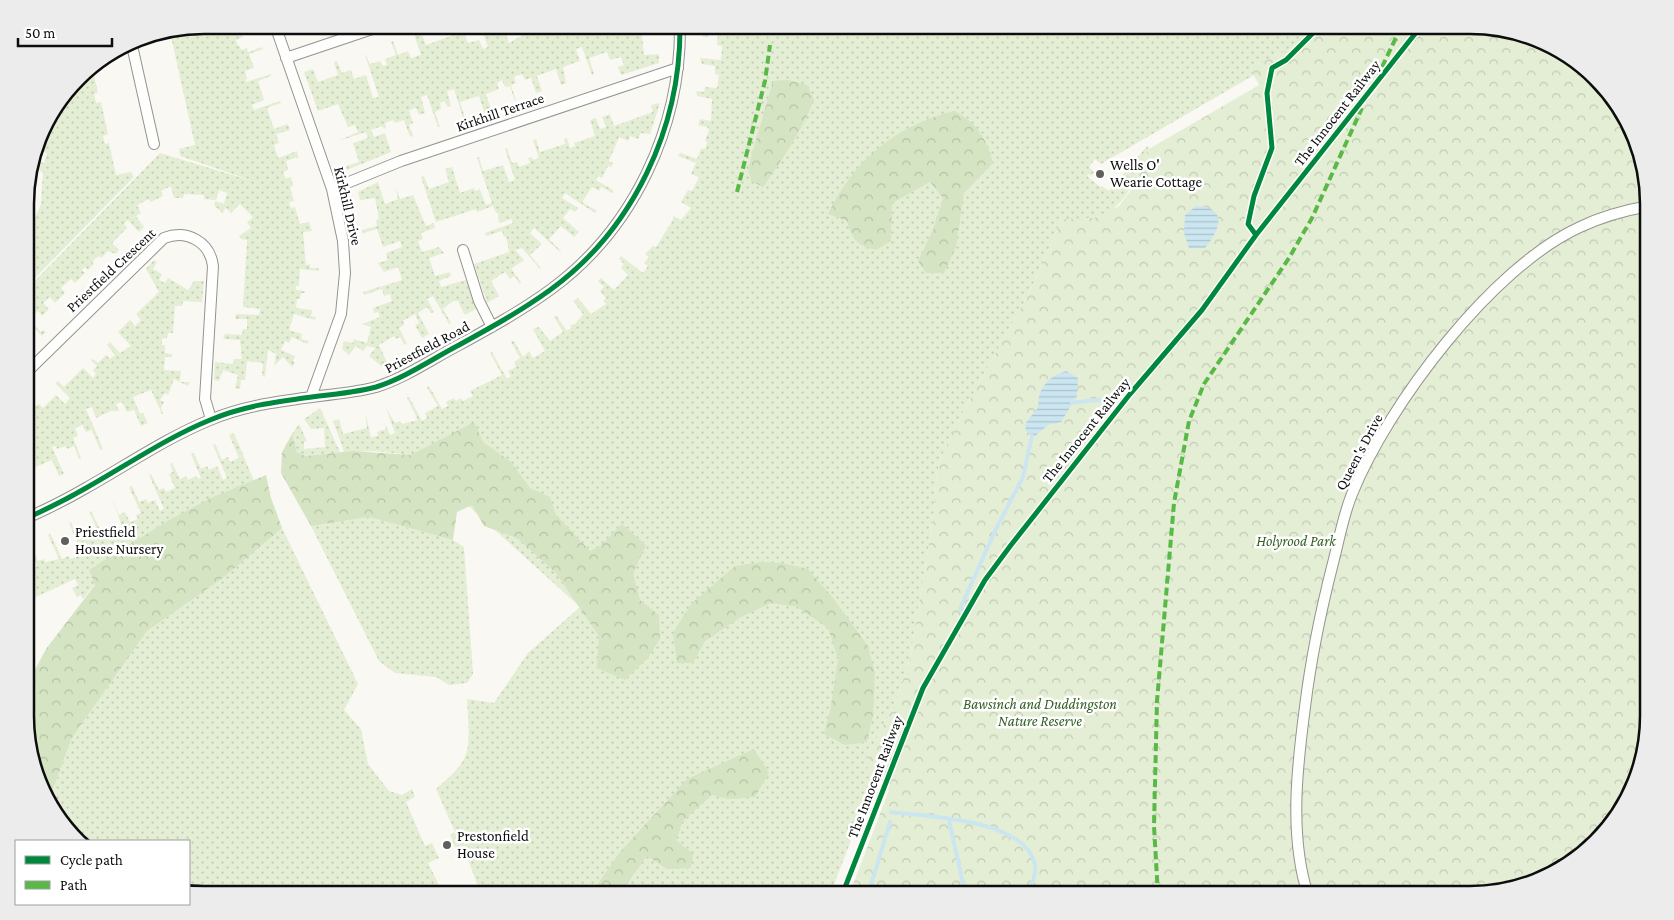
<svg xmlns="http://www.w3.org/2000/svg" width="1674" height="920" viewBox="0 0 1674 920" font-family="'Crimson Pro',serif">
<style>
.grass{fill:url(#grass-dots)}
.forest{fill:url(#forest-crowns)}
.park{fill:url(#park-crowns)}
.water{fill:url(#water-rules)}
.lines{fill:none;stroke-linecap:round;stroke-linejoin:round}
.stream{stroke:#cbe5f1;stroke-width:4}
.minor-casing{stroke:#949390;stroke-width:12}
.minor{stroke:#fefefd;stroke-width:10}
.quiet{stroke:#58b947;stroke-width:4;stroke-dasharray:8 4;stroke-linecap:butt}
.cycleway-casing{stroke:#fff;stroke-width:8}
.cycleway{stroke:#00873e;stroke-width:5}
.poi-dot{fill:#605f5d;stroke:#fff;stroke-width:2}
.labels{text-anchor:middle;stroke-width:5;stroke-linejoin:round;paint-order:stroke}
.street-label{font-size:15px;fill:#0d0d0d;stroke:#fff}
.poi-label{font-size:15px;fill:#0d0d0d;stroke:#fff;text-anchor:start}
.park-label{font-size:15px;font-style:italic;fill:#325f23;stroke:#fff}
.rim{fill:none;stroke:#0d0d0d;stroke-width:2.5}
</style>
<defs>
<pattern id="grass-dots" width="8" height="8" patternUnits="userSpaceOnUse" patternTransform="scale(1.25)"><rect width="8" height="8" fill="#e4eed4"/><path d="M2 2h.1M6 6h.1" fill="none" stroke="#c2cbb5" stroke-width="1.8" stroke-linecap="round"/></pattern>
<pattern id="forest-crowns" width="20" height="18" patternUnits="userSpaceOnUse" patternTransform="scale(1.25)"><rect width="20" height="18" fill="#d5e4c2"/><path d="M2 6a3 3 0 1 1 6 0M12 15a3 3 0 1 1 6 0" fill="none" stroke="#b6c2a6"/></pattern>
<pattern id="park-crowns" width="20" height="18" patternUnits="userSpaceOnUse" patternTransform="scale(1.25)"><rect width="20" height="18" fill="#e4eed4"/><path d="M2 6a3 3 0 1 1 6 0M12 15a3 3 0 1 1 6 0" fill="none" stroke="#c2cbb5"/></pattern>
<pattern id="water-rules" width="6" height="5" patternUnits="userSpaceOnUse" patternTransform="scale(1.25)"><rect width="6" height="5" fill="#cbe5f1"/><path d="M0 2.5h6" fill="none" stroke="#adc3cd"/></pattern>
</defs>
<rect width="100%" height="100%" fill="#faf8f2"/>
<path class="grass" d="M204,25H246L240,27L243,37L236,40L238,46H240L241,50L247,48L248,52L262,47L263,49L249,54L254,68L245,71L247,79L245,80L246,82L271,74V76L258,81L264,100L252,105L254,110L280,101L281,103L267,108L274,129L288,124L290,130L276,134L279,143L274,145L278,158L297,151L298,157L286,161L288,170L283,172L286,179L291,177L293,186L290,187L294,201L289,202L291,208L295,207L300,224L309,222L312,231L303,232L306,265L310,264V268H319V271L300,269L299,286H296V290L305,291V293H301L300,299H297L296,308L312,310L311,316L316,317L315,320L294,314L289,330L302,334L301,339L309,341L307,344L292,337L289,343L285,341L281,350L295,356L293,361L295,363L292,367L283,357L274,366L276,354L268,350L265,377L262,376L263,363L247,361L245,380H241L240,389L235,388L238,375L223,370L219,381L214,380L215,362L233,364L234,359H242L240,340L223,339L225,334L242,335L243,329H247V319H235L236,314L259,315L260,309L243,307L247,240L241,239L239,236L251,228L247,222L253,217L240,204L231,213L226,208L222,213L214,205L215,201L224,204L227,193L219,190L216,200L204,199V195L184,194L183,198H174L171,186L161,191L163,196L151,202L149,199L137,205L141,213L136,216L144,227L139,232L128,220L124,224L127,228L112,243L119,250L116,254L108,251L101,258L98,256L92,262L94,264L88,270L85,267L82,270L85,273L75,283L71,279L61,288L65,293L55,303L50,297L43,303L49,309L42,316L38,311L29,320L41,332L43,330L46,332L42,336L28,322L27,323V289L160,153L259,183L180,156L179,149L195,145L170,32Z
M448,25H451L454,35L464,32L468,43L479,40L483,49L488,47L480,25H503L509,43L521,36L517,25L512,27V25H645L646,28L637,30V35H642L644,55L659,54V63L621,75L618,67L624,65L621,57L610,60L607,52L589,58L594,74L592,75L582,47L576,49L580,61L563,67L566,83L561,85L556,69L537,76L542,91L536,93L531,78L525,80L522,74L514,77L516,83L511,85L516,100L515,101L510,86L505,87L502,80L497,83L499,89L486,94L491,109L484,112L479,96L460,102L465,118H463L454,89L447,91L451,106L448,107L444,101L440,103L441,109L435,112L440,127H438L427,95L421,97L425,113L419,115L416,108L409,110L413,123L409,125L413,136L410,137L404,120L395,123L393,120L385,123L386,128L384,129L382,126L371,130L374,137L385,133L391,152L347,170L346,166L359,162L353,143L368,138L366,132L338,141L358,132L355,125L348,127L338,104L318,111L304,72L313,69L318,82L338,75L334,62L337,61L342,73L351,70L354,79L366,75L373,98L379,97L364,52L370,64L380,61L383,66L387,65L385,59L396,55L391,42L393,41L398,55L408,51L411,58L421,55L414,34L421,32L426,45L451,36Z
M702,25H1310L1292,48L1250,68L1254,75L1101,164L1095,159L1089,167L1094,172L1091,176L1088,174L1087,176L1100,187L1102,186L1109,191L1147,146L1149,149C1129,195 1119,224 1062,219L1029,293L958,421L942,456L937,472L933,520L910,658L899,693L864,765L868,767L875,778L830,895H466L479,889L463,846L456,849L450,835L455,832L436,789C446,780 459,770 465,757C471,745 468,714 467,699L494,703L528,653L580,607L412,455L373,451L344,452L333,421L339,419L343,434L367,428L365,412L371,437L378,436L377,432L386,429L385,423L390,435L395,433L386,408L395,423L400,421L402,424L418,420L407,398L409,397L422,421L427,418L425,413L438,406L427,388L429,386L442,409L448,406L446,402L454,398L456,401L461,398L463,401L473,396L470,391L502,375L490,353L492,352L507,379L511,376L508,371L516,367L514,362L520,358L511,342L514,341L523,357L529,351L533,358L545,351L533,329L539,327L550,341L563,332L554,317L556,315L567,331L571,328L570,325L575,324L583,314L573,301L578,298L591,314L606,304L603,301L606,298L600,291L604,287L598,281L601,278L614,290L628,275L621,268L624,264L619,259L621,256L643,273L648,266L644,263L649,257L645,254L653,246L656,247L673,220V216L681,220L691,208L681,202L688,190L692,191L699,177L691,174L696,163L678,156L680,153L697,159L701,149L706,148L707,142L705,141L709,130L707,127L698,125L700,119L711,121L712,99L697,96L696,91L704,92L705,87L717,88L719,75L715,74V66L702,64L700,58L721,60L722,46L717,45L718,32L709,31L708,37H703Z
M92,66L98,93L94,94L96,103L101,102L108,134L103,136L105,144L109,143L116,175L131,172L134,177L27,286V237L41,204L43,172L31,167L33,160L44,163L47,153L42,151L52,120L48,119L86,70Z
M660,103L650,134L641,133L638,139L630,136L628,141L619,137L609,161L613,163L611,167L608,166L602,178L598,176L596,180L613,190L612,193L601,187L599,191L592,187L582,202L597,211L595,213L565,193L562,198L578,208L575,212L570,209L563,218L579,232L574,237L561,226L549,239L561,251L560,252L534,228L530,233L542,244L530,255L541,268L540,269L522,248L515,250L524,260L511,269L521,282L520,284L514,276L510,279L505,272L491,281L499,296L487,303L474,264L509,252L506,236L504,237L502,231L486,236L485,233L513,223L512,219L499,223L498,213H496L493,206L477,212L476,209L436,222L421,177L424,176L429,189L449,182L445,169L452,167L460,193L474,188L475,191L479,190V187L486,205L492,203L477,158L479,157L483,171L503,165L509,182L515,180L505,149L507,148L512,163L517,162L519,167L530,163L528,158L532,157L533,160L539,158L533,140L536,139L540,152L565,144L564,139L567,138L570,148L575,146L574,143L595,136L590,120L596,118L600,129L606,127L602,117L610,114L614,126L653,112L651,105Z
M378,182L385,204L398,199L395,186L400,199L413,195L426,226L434,223L435,228L421,233L423,239L418,241L422,252L439,247L444,253L429,258L435,276L450,272L451,276L439,281L441,287L466,280L476,309L465,315L458,301H453L443,309L451,323L449,324L433,296L427,299L434,312L431,313L427,307L418,313L429,334L422,338L415,325L419,323L415,314L403,321L404,325L399,328L407,344L405,345L400,337L396,339L394,336L379,345L389,367L385,369L369,356L375,348L367,346L363,351L356,346L349,355L342,349L344,341L353,343L354,339L367,343L371,327L362,324L380,317L378,312L374,313L373,308L392,301L390,294L384,296L382,289L364,295L363,292L402,280L398,267L384,272L378,263L388,260L386,253L402,247L400,241L383,247L377,229L363,233L362,230L377,226L376,220L379,219L375,198L360,200L358,192Z
M154,260L157,262L153,269L162,274L159,280L165,283L168,278L188,290L194,281H204L202,302L183,301L182,306H175L173,333H168L167,338L162,339V345H165V353L172,354V357H165L164,370L181,371L180,382H190L188,386L174,379L168,395L165,393L160,400L164,402L161,408L163,414H162L151,390L133,397L140,414L143,413L148,423L141,426L134,410L127,412L122,402L116,404L119,411H111L96,418L92,407L86,409L103,449L100,450L92,430L86,432L82,425L75,428L78,436L73,438L81,458L79,459L74,446L67,449L66,446L57,449L56,446L52,447L64,474L59,476L52,460L33,468L31,465L27,467V424L35,415L29,409L39,404L43,408L56,395L65,404L70,398L55,383L58,381L64,387L83,368L93,378L96,374L93,370L97,366L91,360L93,359L98,363L106,355L110,359L115,355L107,345L110,342L120,353L131,346L118,332L130,320L135,326L141,320L136,314L159,292L146,269Z
M320,408L340,452L305,456L297,452L292,434L299,424L307,441L304,442V449L325,447L324,428L311,429L304,419Z
M234,433L254,481C194,503 144,539 89,570L95,584L83,599L81,595L77,597L72,588L78,585L75,579L27,601V571L37,566L28,545L31,544L38,561L44,559L45,562L59,559L48,535L50,533L62,559L68,556L70,559L78,556L76,551L80,549L69,523L71,522L78,539L85,536L87,539L95,536L97,539L101,537L89,512L91,511L101,531L115,525L117,528L122,526L112,499L119,515L125,512L130,522L138,519L136,515L141,513L129,487L132,486L139,502L146,499L148,503L155,500L160,511L164,509L149,475L151,474L159,490L164,488L166,492L175,488L169,474L173,472L170,464L172,463L180,479L186,476L188,480L196,476L198,479L201,478L191,454L194,453L201,469L207,466L209,470L217,466L223,480L227,478L213,445L215,444L222,460L228,457L230,462L239,458L229,435Z
M369,517L453,540L464,547L473,674L467,683L449,685L436,677L395,673L379,661L311,526Z
M282,528L358,684L344,710L361,729L368,764L389,791L402,795L412,789L415,797L406,802L425,846L432,843L439,858L428,863L444,895H204L189,891V841H83L57,817L50,797L72,738L147,631Z"/>
<path class="forest" d="M788,80L807,85L814,100C801,132 783,159 763,187L751,181L748,168L773,81Z
M955,111C977,124 986,137 993,163L964,193L956,247L944,273H926L918,261L933,230L943,198L930,182L892,203L891,241L876,250C857,245 853,241 847,221L828,214C854,160 896,125 955,111Z
M474,422L483,442L511,462L530,488L550,497L556,515L590,551L600,546L622,524L646,545L633,573L640,600L659,615L660,639L647,659L625,680L597,668L599,636L555,572L517,538L484,526L472,505L457,512L453,540L369,517L311,526L281,473L282,452L292,434L297,452L305,456L352,451L411,455Z
M266,475L271,498L282,528L224,577L147,631L72,738L50,797L67,827L55,816L27,739V685L46,649L95,585L89,570L169,520L211,498Z
M761,562L782,563L808,569L834,599L868,646L875,673L873,715L867,742L845,745L824,734L831,706L838,659L828,628L797,607L771,603L741,617L705,641L693,663H677L673,633L691,604L735,566Z
M754,749L769,773L755,797L729,799L712,795L683,821L676,840L693,854L691,868L667,869L647,856L619,895H590L620,852L687,779Z"/>
<path class="park" d="M1310,25H1470L1559,49L1619,105L1649,192V727L1625,805L1560,871L1481,895H849L889,790L884,782L865,774L868,767L864,765L899,693L910,658L933,520L937,472L942,456L958,421L1029,293L1062,219L1094,218L1119,206L1131,190L1149,149L1259,85L1250,68L1292,48Z"/>
<path class="water" d="M1196,206C1229,208 1220,229 1205,248H1189L1184,233L1185,215Z
M1066,371L1078,378L1077,396L1061,422L1048,425L1035,436L1029,434C1019,424 1032,417 1037,409C1039,405 1038,401 1039,397C1042,383 1053,375 1066,371Z"/>
<g class="lines">
<path class="stream" d="M1072,403L1095,400L1120,401
M964,611L960,609L995,531L1023,477L1032,436
M891,812C929,817 1026,819 1035,865C1037,873 1031,886 1029,895
M949,820L962,879L968,895
M868,895L890,822"/>
<defs>
<path id="minor" d="M275,25L332,189L343,241L345,273L341,314L311,397
M131,41L154,144
M286,58L384,25
M332,189L401,161L678,68
M463,250L479,301L492,327
M27,372L164,238C187,229 210,242 213,266L205,399L211,419
M27,518C47,509 67,499 86,488C127,465 166,438 210,420C245,405 282,401 319,396C338,394 357,392 376,387C405,378 432,359 459,345C490,328 521,311 550,290C634,229 681,127 680,25
M1308,895C1289,836 1297,767 1305,707C1311,658 1321,610 1333,563C1339,540 1343,516 1352,494C1388,405 1492,267 1580,227C1601,217 1626,210 1649,206"/>
</defs>
<use href="#minor" class="minor-casing"/>
<use href="#minor" class="minor"/>
<path class="quiet" d="M1382,67L1402,25
M737,192L765,81L770,45
M1158,895L1154,826L1157,701L1174,503L1189,421L1204,384L1289,258L1312,218L1362,108"/>
<defs>
<path id="cycleway" d="M1256,235L1248,224L1254,196L1272,148L1267,93L1272,68L1286,60L1321,25
M27,518C47,509 67,499 86,488C127,465 166,438 210,420C245,405 282,401 319,396C338,394 357,392 376,387C405,378 432,359 459,345C490,328 521,311 550,290C634,229 681,127 680,25
M842,895L923,688L985,580L1011,545L1130,394L1202,310L1256,235L1422,25"/>
</defs>
<use href="#cycleway" class="cycleway-casing"/>
<use href="#cycleway" class="cycleway"/>
</g>
<g class="poi-dot">
<circle cx="1100" cy="174" r="5"/>
<circle cx="65" cy="541" r="5"/>
<circle cx="447" cy="845" r="5"/>
</g>
<g class="labels">
<g class="street-label">
<text transform="translate(500 112) rotate(-19)" y="5">Kirkhill Terrace</text>
<text transform="translate(1337 113) rotate(-52)" y="5">The Innocent Railway</text>
<text transform="translate(348 206) rotate(77)" y="5">Kirkhill Drive</text>
<text transform="translate(111 270) rotate(-43)" y="5">Priestfield Crescent</text>
<text transform="translate(427 347) rotate(-28)" y="5">Priestfield Road</text>
<text transform="translate(1086 430) rotate(-51)" y="5">The Innocent Railway</text>
<text transform="translate(1359 452) rotate(-62)" y="5">Queen's Drive</text>
<text transform="translate(875 777) rotate(-69)" y="5">The Innocent Railway</text>
</g>
<g class="poi-label">
<text x="1110" y="170">Wells O'<tspan x="1110" dy="17">Wearie Cottage</tspan></text>
<text x="75" y="537">Priestfield<tspan x="75" dy="17">House Nursery</tspan></text>
<text x="457" y="841">Prestonfield<tspan x="457" dy="17">House</tspan></text>
</g>
<g class="park-label">
<text x="1296" y="546">Holyrood Park</text>
<text x="1040" y="709">Bawsinch and Duddingston<tspan x="1040" dy="17">Nature Reserve</tspan></text>
</g>
</g>
<path d="M0 0H1674V920H0ZM204 34H1470A170 170 0 0 1 1640 204V716A170 170 0 0 1 1470 886H204A170 170 0 0 1 34 716V204A170 170 0 0 1 204 34Z" fill="#ececec" fill-rule="evenodd"/>
<path class="rim" d="M204 34H1470A170 170 0 0 1 1640 204V716A170 170 0 0 1 1470 886H204A170 170 0 0 1 34 716V204A170 170 0 0 1 204 34Z"/>
<rect x="15" y="840" width="175" height="65" fill="#ffffff" stroke="#9e9e9e"/>
<rect x="25" y="856" width="25" height="8" fill="#00873e" stroke="#9e9e9e"/>
<text x="60" y="865" font-size="15" fill="#0d0d0d">Cycle path</text>
<rect x="25" y="881" width="25" height="8" fill="#58b947" stroke="#9e9e9e"/>
<text x="60" y="890" font-size="15" fill="#0d0d0d">Path</text>
<path d="M18 38v8h94v-8" fill="none" stroke="#0d0d0d" stroke-width="2.5"/>
<text x="25" y="38" font-size="15" fill="#0d0d0d" stroke="#ffffff" stroke-width="4" paint-order="stroke">50 m</text>
</svg>
